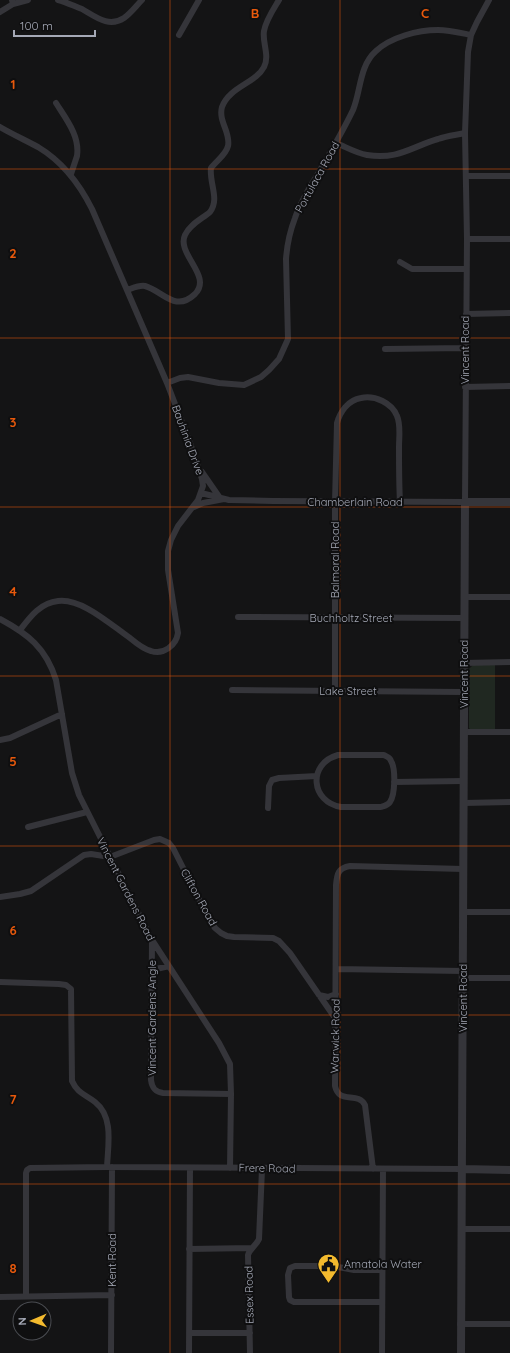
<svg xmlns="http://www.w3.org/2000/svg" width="510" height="1353" viewBox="0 0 510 1353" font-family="Quicksand,sans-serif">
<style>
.green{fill:#202821}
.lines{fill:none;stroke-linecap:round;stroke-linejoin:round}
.minor{stroke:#35353a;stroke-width:6}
.tertiary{stroke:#35353a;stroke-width:8}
.grid{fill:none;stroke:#e8590c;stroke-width:1;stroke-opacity:0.55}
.labels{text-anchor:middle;stroke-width:4;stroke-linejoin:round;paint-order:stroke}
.street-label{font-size:11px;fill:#a5a9b6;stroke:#0f0f10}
.poi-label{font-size:11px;fill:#a5a9b6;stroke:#0f0f10;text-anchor:start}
.grid-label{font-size:13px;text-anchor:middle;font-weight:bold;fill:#e8590c;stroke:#0f0f10;stroke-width:4;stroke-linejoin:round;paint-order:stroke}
</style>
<rect width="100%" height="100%" fill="#141415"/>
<path class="green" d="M473,665H495V729H470L469,728V669Z"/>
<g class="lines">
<path class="minor" d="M12,0L13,4L28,0
M58,0C66,2 74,6 82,9C96,17 109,28 124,18C131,13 136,6 142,0
M0,12L13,4
M179,35L199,0
M56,103C66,119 80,136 77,156C75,162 73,168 71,174
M0,127C12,134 25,140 38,147C63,162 79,183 92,209L167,383L190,443L202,479L203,486L198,500L178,526L171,540L168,551V570L178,633C176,646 163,655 151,651C143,649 136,643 130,638C111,625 82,598 58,601C40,603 30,617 20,630
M336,143C346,147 356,153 367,155C398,160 411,147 438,139C447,136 456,135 465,133
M466,176H510
M467,239H510
M400,262L412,269H466
M127,290C133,288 139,285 145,286C163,291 175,313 195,294C213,276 176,254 185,235C190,224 202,219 210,212C220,199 209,183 211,168C216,161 226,155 228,146C231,133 218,121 222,107C229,87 256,83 264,67C270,56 262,42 264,31C266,20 273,10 279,0
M466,314L510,313
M385,349L466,348
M167,383L180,378L188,377L219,383L244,385L261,377L269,370L279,359L288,339L286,259C287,245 290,231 295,218C300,203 308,190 316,177C329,155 342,133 353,110C361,91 359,66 376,51C391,37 418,30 438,30C449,30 461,33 471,35
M465,387L510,386
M202,472L220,498
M201,493L229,500L273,501L465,502L467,239L465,133L468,52L471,35L477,22L489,0
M194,507L203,503L224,499
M464,597H510
M238,617L464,618
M0,619C28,634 46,648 56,680L72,773L79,795L152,940L219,1043L230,1064L231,1094L230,1168
M464,663L510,662
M232,690L463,692
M335,691V502L337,423C340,412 348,400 361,398C375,395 392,403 397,416C401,425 399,437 399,447C399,465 399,484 400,502
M464,732H510
M0,740L10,738L62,714
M338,755H384C387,757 390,757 391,761C396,769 395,795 390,802C388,805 384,806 381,807H341C311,802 307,764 338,755Z
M394,782L463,781
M464,803L510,802
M268,808L269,786L272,780L279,778L317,776
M28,827L87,812
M0,897L20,894L31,891L84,855L91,854L110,857L154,840L160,839L169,843L173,848L209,919L215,928L221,933L227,936L234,937L273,938L279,941L290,953L335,1018
M463,912H510
M152,940L151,1080C152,1088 155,1092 163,1093L231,1094
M336,969L463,971
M152,970L169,966
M463,978H510
M0,982L59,984L66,985L71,989L72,1081C78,1094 85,1094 95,1102C114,1117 108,1145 107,1167
M319,995L328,997L336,994
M373,1169L365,1105C358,1091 339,1105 335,1086L336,885C337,874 338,868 350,866L463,869
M461,1229H510
M189,1249L252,1248
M382,1270H354L333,1266H295L290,1268L288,1275L289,1297L290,1300L294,1302H382
M26,1296V1173L27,1170L30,1168L107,1167L462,1169
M0,1297L112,1295
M460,1324H510
M189,1333H250
M111,1353L112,1167
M189,1353L190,1168
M250,1353L248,1255C250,1248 256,1246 259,1239L262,1169
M382,1353L383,1169"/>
<path class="tertiary" d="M462,1169L510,1170
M461,1353L465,502H510"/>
</g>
<path class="grid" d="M170,0V1353M340,0V1353M0,169H510M0,338H510M0,507H510M0,676H510M0,846H510M0,1015H510M0,1184H510"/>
<defs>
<symbol id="civic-pin" viewBox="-11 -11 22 30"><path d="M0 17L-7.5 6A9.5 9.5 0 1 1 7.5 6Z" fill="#f3ba2e" stroke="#0f0f10"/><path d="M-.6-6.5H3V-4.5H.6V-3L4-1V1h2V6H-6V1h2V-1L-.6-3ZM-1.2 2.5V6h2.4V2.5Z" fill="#111"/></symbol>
</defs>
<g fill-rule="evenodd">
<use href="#civic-pin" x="316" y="1252" width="25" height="34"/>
</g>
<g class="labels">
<g class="street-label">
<text transform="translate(317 177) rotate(-61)" y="4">Portulaca Road</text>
<text transform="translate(465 350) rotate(-90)" y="4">Vincent Road</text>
<text transform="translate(188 440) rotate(70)" y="4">Bauhinia Drive</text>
<text x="355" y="506">Chamberlain Road</text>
<text transform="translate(335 560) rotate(-90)" y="4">Balmoral Road</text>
<text x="351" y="622">Buchholtz Street</text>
<text transform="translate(464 674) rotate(-90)" y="4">Vincent Road</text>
<text x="348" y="695">Lake Street</text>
<text transform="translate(126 889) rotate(63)" y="4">Vincent Gardens Road</text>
<text transform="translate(199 897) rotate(61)" y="4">Clifton Road</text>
<text transform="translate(463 998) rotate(-90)" y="4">Vincent Road</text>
<text transform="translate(152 1018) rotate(-90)" y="4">Vincent Gardens Angle</text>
<text transform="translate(335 1036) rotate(-89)" y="4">Warwick Road</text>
<text transform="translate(267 1168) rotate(1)" y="4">Frere Road</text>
<text transform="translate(112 1260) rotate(-90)" y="4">Kent Road</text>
<text transform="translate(249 1295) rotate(-91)" y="4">Essex Road</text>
</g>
<g class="poi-label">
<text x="344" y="1268">Amatola Water</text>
</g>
</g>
<g class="grid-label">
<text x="255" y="18">B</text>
<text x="425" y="18">C</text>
<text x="13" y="89">1</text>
<text x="13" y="258">2</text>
<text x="13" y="427">3</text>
<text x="13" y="596">4</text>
<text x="13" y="766">5</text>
<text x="13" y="935">6</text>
<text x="13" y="1104">7</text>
<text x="13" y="1273">8</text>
</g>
<g transform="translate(32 1321) rotate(268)"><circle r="19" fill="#0f0f10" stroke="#4b4d52"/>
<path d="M0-3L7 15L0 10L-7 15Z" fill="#f3ba2e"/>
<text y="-6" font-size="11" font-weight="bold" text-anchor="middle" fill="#a5a9b6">N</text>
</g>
<path d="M14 30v6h81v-6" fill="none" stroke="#a5a9b6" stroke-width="2"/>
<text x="20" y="30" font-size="12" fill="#a5a9b6" stroke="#0f0f10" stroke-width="3" paint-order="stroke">100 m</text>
</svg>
